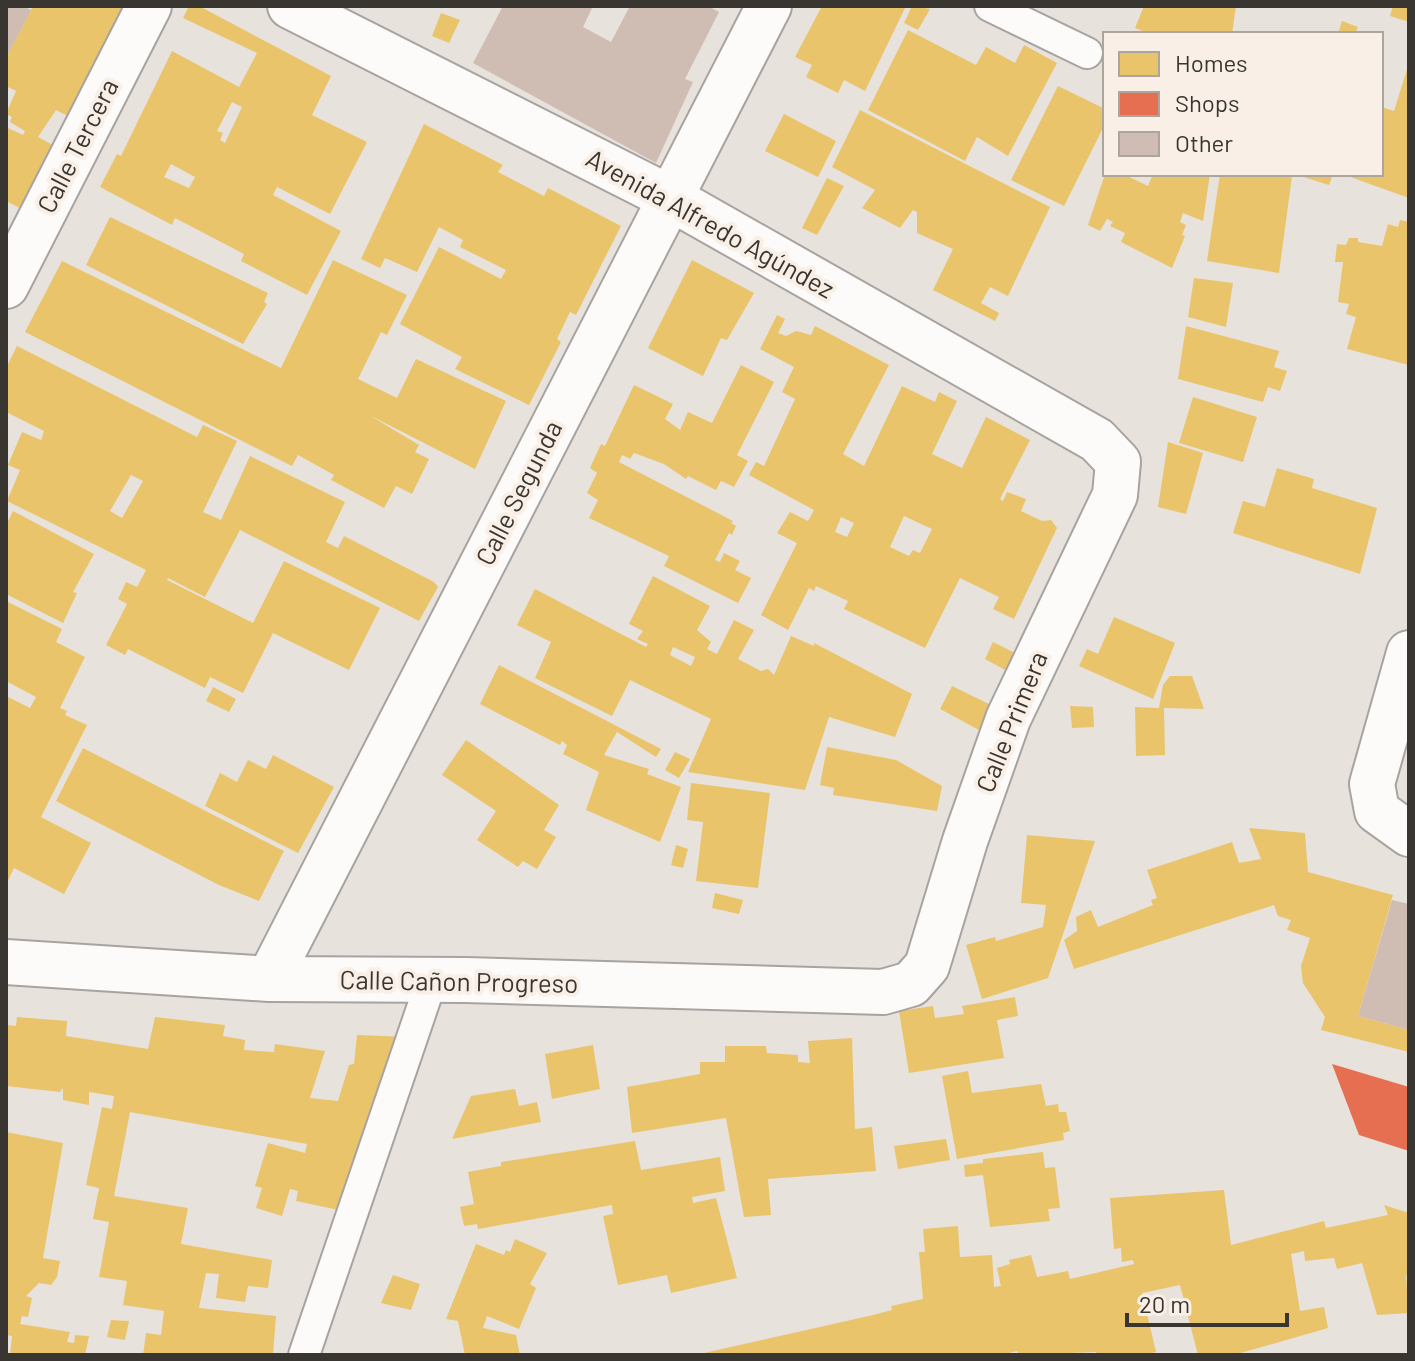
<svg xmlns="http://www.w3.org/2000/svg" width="1415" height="1361" viewBox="0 0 1415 1361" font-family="Barlow,sans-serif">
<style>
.homes{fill:#e9c46a;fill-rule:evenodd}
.shops{fill:#e76f51}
.building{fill:#cfbdb4}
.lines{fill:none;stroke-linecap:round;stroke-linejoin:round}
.service-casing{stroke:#a8a3a0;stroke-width:34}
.minor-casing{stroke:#a8a3a0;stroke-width:48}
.service{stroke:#fcfbfa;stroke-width:30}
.minor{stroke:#fcfbfa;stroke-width:44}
.labels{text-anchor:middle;stroke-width:8;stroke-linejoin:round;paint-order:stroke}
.street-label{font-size:26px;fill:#393632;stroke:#f9efe6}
</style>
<rect width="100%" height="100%" fill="#e8e2dd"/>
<path class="homes" d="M33,6H123L68,116L56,110L38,137L53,145L20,208L6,201V127L23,135L25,131L10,122L12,117L6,114L16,91L6,86V58Z
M189,6H199L331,76L312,115L367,142L330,214L277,187L273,195L341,231L307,295L241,261L244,254L175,218L172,225L100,187L117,154L121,156L172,51L239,87L257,53L183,18ZM232,102L242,107L225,143L220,140L223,133L217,131ZM171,164L195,177L189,188L164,177Z
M822,6H906L865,91L844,80L838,93L806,77L812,65L795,57Z
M912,6L930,9L918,30L904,23Z
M1144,6H1236L1232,34H1150L1135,28Z
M1393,6H1409V22L1390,16Z
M441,13L460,20L449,43L432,36Z
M1342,21L1358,27L1355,34H1338Z
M908,30L976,65L986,47L1015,63L1024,45L1057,63L1008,156L977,137L965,161L868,110Z
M1409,63V198L1342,174H1381V107L1394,111Z
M1058,86L1105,109V124L1064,206L1011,180Z
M860,110L1050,207L1008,296L990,287L981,303L999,313L995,321L933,290L953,249L917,233V212L913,210L900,228L862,208L875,190L832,167Z
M784,114L836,141L818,177L765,151Z
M424,124L503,165L498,172L544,196L548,188L621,226L576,315L570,312L557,339L561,342L529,405L455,369L462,357L400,324L439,247L501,279L506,270L460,247L463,240L439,227L417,272L385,258L380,268L361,259Z
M1105,174H1123L1148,186L1153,174H1210L1203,221L1183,213L1180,222L1186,225L1182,235L1185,236L1172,268L1121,242L1125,233L1110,226L1113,222L1107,219L1100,231L1088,225Z
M1220,174L1292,176L1279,273L1207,261Z
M1294,174H1333L1329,185Z
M827,178L844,186L817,235L802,228Z
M110,217L268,293L264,302L267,304L243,344L86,265Z
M1400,220L1409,222V365L1347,349L1356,317L1346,314L1349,304L1338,302L1343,262H1335L1337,244L1346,245L1349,238H1358V242L1382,246L1388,224L1398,227Z
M333,260L407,295L387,335L381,332L358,379L397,398L416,359L506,401L475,469L369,415L419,445L415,452L429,459L412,494L396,486L384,508L331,480L334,475L298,455L292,466L25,332L62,261L281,368Z
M692,260L754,293L727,340L721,338L703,376L648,348Z
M1194,278L1233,283L1226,327L1188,317Z
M777,315L785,319L778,333L786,336L796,331L811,335L815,326L889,365L843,454L864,466L902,386L935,402L939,392L957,401L932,454L962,468L986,417L1030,440L1000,499L1003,501L1007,492L1026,499L1021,511L1042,521L1051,520L1057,528L1014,619L993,609L999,597L960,578L925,648L844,609L848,601L816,586L814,591L809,588L788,630L761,615L797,543L777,533L790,512L808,521L814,510L749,475L756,462L764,466L795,399L782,392L794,367L760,349ZM904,516L932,529L920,553L913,550L909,556L890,547ZM841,517L854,523L847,537L835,532Z
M1186,326L1279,351L1274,367L1287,371L1280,391L1268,387L1263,402L1178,379Z
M17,346L197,437L203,425L237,441L203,512L221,520L250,456L345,502L326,542L338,548L344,536L434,582L438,587L419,621L240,530L205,597L168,578L167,580L253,623L284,561L380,608L349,670L273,633L243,693L210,677L205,688L128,649L125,655L106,645L127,604L118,599L126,582L137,587L146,570L7,501L20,470L8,465L22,432L41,440L44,431L6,412V368ZM131,475L143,481L122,518L110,511Z
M741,365L774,382L737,455L748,461L734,487L721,481L716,490L688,476L686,479L664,464L634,453L630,459L622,455L619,462L733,521L731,523L736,526L732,535L729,533L715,560L720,562L724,553L740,561L735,570L751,578L738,603L664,566L669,556L589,518L598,500L587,493L597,473L590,468L601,444L605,446L634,385L673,404L665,419L680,430L688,412L712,423Z
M1193,397L1257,417L1243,462L1179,443Z
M1168,442L1203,453L1186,514L1158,507Z
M1277,468L1314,479L1312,488L1377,508L1360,574L1233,533L1243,501L1265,507Z
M13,511L94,554L73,592L77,593L63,623L6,594V525Z
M653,576L710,606L697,630L711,642L707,649L717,654L734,620L754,630L738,659L761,671L768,669L774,675L791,636L814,646V643L912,694L895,737L829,717L805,790L688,772L711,719L630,680L612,716L535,678L551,642L517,625L535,589L646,647L648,644L637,639L643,631L629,624ZM673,647L695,657L691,666L670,655Z
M6,601L62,629L56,642L85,657L60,708L67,711L65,715L87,725L41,817L91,843L64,894L14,868L6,885V696L30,708L36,697L6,681Z
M1114,617L1175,643L1153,699L1079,666L1087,649L1098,654Z
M993,642L1017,654L1007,671L985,659Z
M499,665L661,749L656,757L617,732L604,755L649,769L647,774L681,787L660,842L586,810L599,772L563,754L567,745L562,741L560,745L480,704Z
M1170,676H1192L1204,709L1164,708L1165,755L1136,756L1135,707L1159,708L1163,685Z
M952,686L991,705L979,730L940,709Z
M213,687L236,699L229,712L206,701Z
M1070,706L1093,707L1094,727L1072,728Z
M466,740L559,805L544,830L556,837L537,869L523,861L518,867L477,840L496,811L442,775Z
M827,747L896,760L942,786L937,811L833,795L834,788L820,785Z
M83,748L284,851L259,901L219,885L56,801Z
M675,752L690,759L679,778L665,770Z
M273,755L334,787L298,853L205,806L220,773L237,782L248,760L266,769Z
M691,783L770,793L758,888L696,881L703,822L687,820Z
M1249,828L1305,833L1308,872L1393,895L1358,1016L1409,1030V1052L1321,1030L1325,1017L1303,983L1301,966L1310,938L1287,930L1291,920L1278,916L1274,905L1074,969L1064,940L1077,931L1076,917L1091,910L1098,927L1153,905L1151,900L1157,898L1147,870L1232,842L1239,863L1261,859Z
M1027,835L1095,841L1048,978L982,999L966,945L995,937L996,941L1043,927L1046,905L1021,903Z
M676,845L688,849L683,868L671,865Z
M715,893L743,900L739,914L712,908Z
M1015,997L1018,1016L997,1020L1004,1058L909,1073L899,1011L933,1006L935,1018L964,1014L962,1006Z
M17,1017L67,1021L66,1036L148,1049L155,1017L225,1025L223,1036L245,1040L244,1050L274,1052L275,1044L325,1051L310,1098L338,1101L349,1065L354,1064L357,1035L408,1037L353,1213L296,1201L298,1191L290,1189L282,1216L256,1208L262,1188L255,1186L268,1143L305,1153L307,1144L130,1112L114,1196L188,1208L181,1244L272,1260L268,1288L248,1286L245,1302L216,1298L219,1274L206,1273L199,1308L276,1316L273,1355H143L146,1333L161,1335L164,1311L123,1305L127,1281L99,1277L109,1222L93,1219L99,1188L86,1185L102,1107L112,1109L114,1096L89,1092V1105L63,1100V1088L60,1092L6,1086V1025L16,1026Z
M852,1038L855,1129L872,1127L876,1171L768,1179L771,1215L744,1217L726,1118L632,1133L627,1087L700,1074V1062H725V1046H766L767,1053L798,1055V1062L810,1063L808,1041Z
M593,1045L600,1089L552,1099L545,1054Z
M968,1071L972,1093L1041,1084L1046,1106L1058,1104L1059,1112H1066L1070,1131L1063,1133L1064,1140L957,1159L942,1076Z
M515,1089L519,1106L537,1102L541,1122L452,1139L471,1096Z
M6,1132L63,1143L43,1258L60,1261L57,1277L51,1285L39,1283L26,1296L32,1298L28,1317L22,1316L20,1324L70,1332L67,1342L74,1343L75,1335L89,1336L85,1355H10L12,1336L6,1335Z
M946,1139L950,1160L898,1169L894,1146Z
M635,1141L641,1170L720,1157L725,1191L692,1197L693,1203L716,1198L737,1278L671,1293L667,1275L618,1285L603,1216L613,1214L612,1205L478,1229L477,1224L464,1226L460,1207L474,1204L468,1172L501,1166V1162Z
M1043,1152L1045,1168L1055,1167L1060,1208L1048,1209L1050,1221L990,1227L983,1175L965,1177L964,1165L983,1163V1159Z
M1224,1190L1231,1245L1324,1221L1326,1228L1388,1215L1384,1205L1409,1213V1276L1406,1275L1409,1313L1377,1315L1362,1263L1337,1269L1334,1258L1305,1261L1304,1251L1291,1254L1300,1311L1324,1307L1328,1328L1234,1355H1198L1180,1285L1142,1293L1156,1352L1143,1355H1097L1096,1352L1019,1355L1017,1351L1001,1355H695L873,1315L892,1310L891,1306L923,1299L919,1252H925L923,1229L958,1226L960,1257L992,1255L994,1287L1001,1286L997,1268L1010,1264L1009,1260L1031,1255L1037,1277L1068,1271L1070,1279L1134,1264L1133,1260L1122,1262L1121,1248L1114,1249L1110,1198Z
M515,1239L547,1253L530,1284L536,1288L519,1329L487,1316L483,1328L516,1335L520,1355H465L458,1321L446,1319L476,1244L504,1255L506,1250L510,1252Z
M393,1275L420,1284L411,1310L381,1303Z
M111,1320L129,1321L125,1340L107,1337Z"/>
<path class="shops" d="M1332,1064L1409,1087V1151L1359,1135Z"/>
<path class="building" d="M6,6H23L31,10L6,58Z
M503,6H593L583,27L611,42L630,6H708L719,12L685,79L693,82L656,163L473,63Z
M1392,900L1409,904V1030L1358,1016Z"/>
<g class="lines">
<defs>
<path id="service" d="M990,6L1087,53
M304,1355L431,982"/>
<path id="minor" d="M6,286L149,6
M1409,653L1372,784L1377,811L1409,834
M6,962L269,979L465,980L883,992L911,984L927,966L965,841L1008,719L1115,495L1118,462L1097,440L670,198L290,6
M269,979L769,6"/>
</defs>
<use href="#service" class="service-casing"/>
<use href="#minor" class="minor-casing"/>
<use href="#service" class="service"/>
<use href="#minor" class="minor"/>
</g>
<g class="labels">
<g class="street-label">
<text transform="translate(78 146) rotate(-63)" y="9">Calle Tercera</text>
<text transform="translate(710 224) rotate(29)" y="9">Avenida Alfredo Agúndez</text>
<text transform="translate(519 493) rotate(-63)" y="9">Calle Segunda</text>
<text transform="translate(1012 722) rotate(-68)" y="9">Calle Primera</text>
<text transform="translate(459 982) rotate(1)" y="9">Calle Cañon Progreso</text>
</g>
</g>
<rect width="1415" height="1361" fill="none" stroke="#393632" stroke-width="16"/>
<rect x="1103" y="32" width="280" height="144" fill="#f9efe6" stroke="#aca59e" stroke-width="2"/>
<rect x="1119" y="52" width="40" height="24" fill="#e9c46a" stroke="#aca59e" stroke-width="2"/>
<text x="1175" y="72" font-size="24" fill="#393632">Homes</text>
<rect x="1119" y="92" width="40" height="24" fill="#e76f51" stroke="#aca59e" stroke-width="2"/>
<text x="1175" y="112" font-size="24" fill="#393632">Shops</text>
<rect x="1119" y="132" width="40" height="24" fill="#cfbdb4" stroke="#aca59e" stroke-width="2"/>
<text x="1175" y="152" font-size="24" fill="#393632">Other</text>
<path d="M1127 1313v12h160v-12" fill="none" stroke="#393632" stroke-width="4"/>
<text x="1139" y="1313" font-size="24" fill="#393632" stroke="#f9efe6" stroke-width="6" paint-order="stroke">20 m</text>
</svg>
